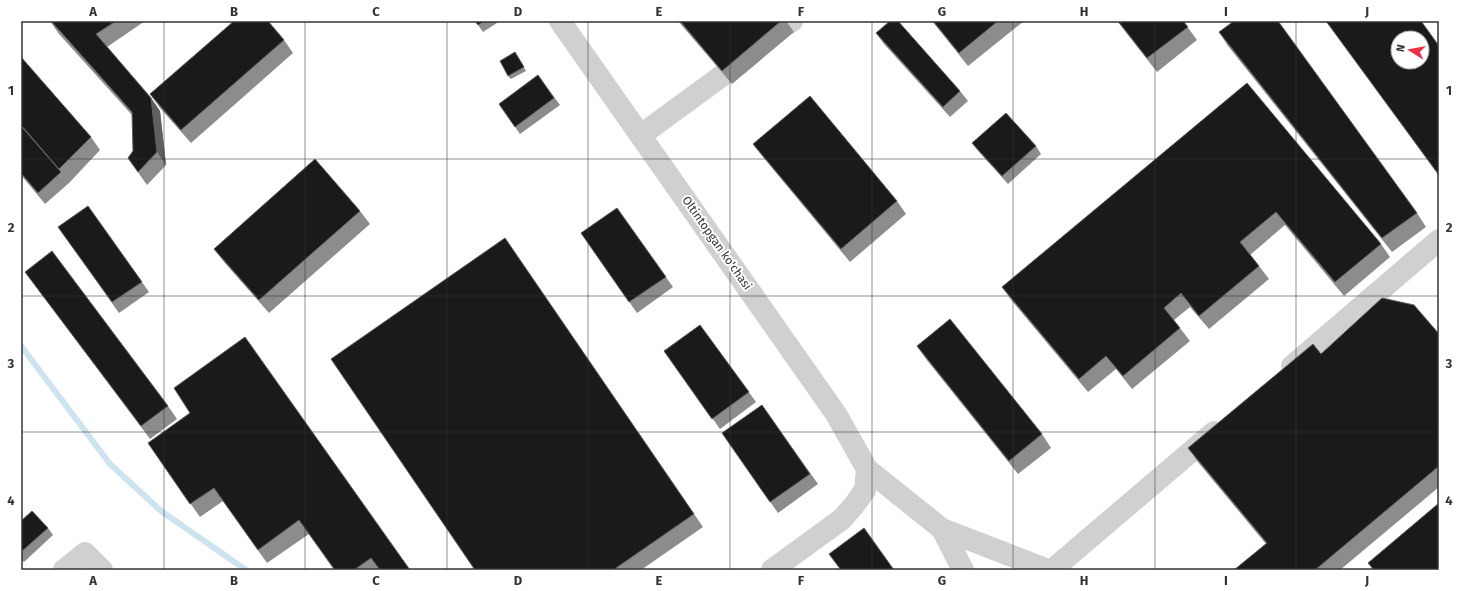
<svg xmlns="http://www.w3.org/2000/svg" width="1460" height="591" viewBox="0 0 1460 591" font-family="'Fira Sans',sans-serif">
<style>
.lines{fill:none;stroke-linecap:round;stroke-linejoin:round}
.stream{stroke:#cde3ef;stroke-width:6}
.minor{stroke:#d0d0d0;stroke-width:22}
.wall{fill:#8c8c8c}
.shaded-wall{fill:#5f5f5f}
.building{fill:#1a1a1a;stroke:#5f5f5f;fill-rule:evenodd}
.grid{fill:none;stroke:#333;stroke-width:1;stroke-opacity:0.55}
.labels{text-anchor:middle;stroke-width:4;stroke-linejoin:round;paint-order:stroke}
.street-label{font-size:12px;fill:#333;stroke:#fff}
.neatline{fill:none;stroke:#333;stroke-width:1.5}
.grid-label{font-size:13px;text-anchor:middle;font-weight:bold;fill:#333}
</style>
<rect width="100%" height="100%" fill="#fff"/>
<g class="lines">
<path class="stream" d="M21,346L110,464L161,511L246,570"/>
<path class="minor" d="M560,21L836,414L867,469L865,490L855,504L842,519L772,570
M787,24L792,21
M641,135L723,75
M1292,366L1439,240
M867,469L942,529L1048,570
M942,529L963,570
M64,570L85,553L102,570
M1052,570L1214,432"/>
</g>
<path class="wall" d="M50,21H145L107,47L151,98L160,111L166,165L147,185L128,158L133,151L132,115L59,34Z
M475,21H500L483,32Z
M678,21H786L794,32L732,84Z
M932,21H1024L968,66Z
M1117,21H1183L1197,40L1157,72Z
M1326,21H1421L1439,46V176Z
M1219,32L1417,213L1426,227L1392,252L1228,46Z
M876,33L960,91L968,101L950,117L884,44Z
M284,40L293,53L191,143L160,108L150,94Z
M515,52L526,71L511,79L508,76Z
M21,57L91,137L100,150L69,183L45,204L21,175Z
M538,75L560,105L520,134L499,104Z
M1247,83L1381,244L1390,257L1344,296L1285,225L1250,255L1259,266L1269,279L1209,329L1190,307L1174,320L1180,328L1190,341L1132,389L1116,369L1088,392L1012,301L1002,287Z
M972,143L1036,146L1041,154L1008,184L978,151Z
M753,144L897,201L906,214L850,262L763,157Z
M88,206L149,292L119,313L58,227Z
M617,208L673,287L637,313L581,233Z
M360,211L370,224L269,313L224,262L214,249Z
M505,238L703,527L641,570H475Z
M25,272L168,406L177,419L150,439Z
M700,325L756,402L720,429L664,351Z
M1439,334V487L1340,570H1234L1266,544L1197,461L1188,448L1321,354Z
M917,346L1042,434L1051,448L1018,474L926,359Z
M762,405L818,484L778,513L722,433Z
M148,443L410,570H334L309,534L267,563L223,501L200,517Z
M21,521L48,528L53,535L24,562L21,559Z"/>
<path class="shaded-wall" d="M151,98L160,111L166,165L157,152Z"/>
<path class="building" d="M51,21H116L96,34L151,98L157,152L138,172L128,158L133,151L132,112Z
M234,21H268L284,40L181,130L150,94Z
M475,21H484L478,25Z
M680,21H781L722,71Z
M890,21H898L960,91L943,107L876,33Z
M933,21H998L959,53Z
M1118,21H1183L1188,27L1147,58Z
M1234,21H1278L1417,213L1382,238L1219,32Z
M1326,21H1421L1439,46V175ZM1398,38H1422V62H1398Z
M515,52L524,67L508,76L500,61Z
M21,57L91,137L59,169L21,125Z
M538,75L554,98L515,127L499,104Z
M1247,83L1381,244L1335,282L1276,212L1240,242L1259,266L1199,316L1181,293L1164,308L1180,328L1123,376L1106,356L1079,379L1002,287Z
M810,96L897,201L841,249L753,144Z
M1006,113L1036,146L1002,176L972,143Z
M21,126L61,172L38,193L21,173Z
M315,159L360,211L259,300L214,249Z
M88,206L142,282L112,302L58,227Z
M617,208L666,277L629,302L581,233Z
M505,238L694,514L613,570H475L331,359Z
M52,251L168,406L141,426L25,272Z
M1382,298L1414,305L1439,334V466L1315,570H1234L1267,543L1188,448L1313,344L1321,354Z
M950,319L1042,434L1009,461L917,346Z
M700,325L749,392L712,419L664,351Z
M245,337L410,570H380L371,558L354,570H335L299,520L258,550L214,488L190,504L148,443L190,413L174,388Z
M762,405L810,474L770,502L722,433Z
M1439,503V570H1374L1368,563Z
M32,511L48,528L21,552V521Z
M864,528L894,570H841L829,554Z"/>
<path class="grid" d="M164,21V570M305,21V570M447,21V570M588,21V570M730,21V570M872,21V570M1013,21V570M1155,21V570M1296,21V570M21,159H1439M21,296H1439M21,432H1439"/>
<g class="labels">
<g class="street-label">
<text transform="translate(717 243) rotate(55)" y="4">Oltintopgan ko'chasi</text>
</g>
</g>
<rect width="1460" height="591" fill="none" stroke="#ffffff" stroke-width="44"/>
<g transform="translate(1410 50) rotate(281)"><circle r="19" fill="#ffffff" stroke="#adadad"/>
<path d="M0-3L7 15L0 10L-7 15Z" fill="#ee3044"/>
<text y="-6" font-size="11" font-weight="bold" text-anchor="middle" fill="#333333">N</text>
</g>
<rect x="22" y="22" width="1416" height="547" class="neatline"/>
<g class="grid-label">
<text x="93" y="16">A</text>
<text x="234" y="16">B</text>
<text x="376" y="16">C</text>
<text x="518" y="16">D</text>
<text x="659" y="16">E</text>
<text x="801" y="16">F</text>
<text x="942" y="16">G</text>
<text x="1084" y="16">H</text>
<text x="1226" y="16">I</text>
<text x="1367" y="16">J</text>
<text x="11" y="95">1</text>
<text x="1449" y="95">1</text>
<text x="11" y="232">2</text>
<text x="1449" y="232">2</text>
<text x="11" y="368">3</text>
<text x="1449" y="368">3</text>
<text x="11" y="505">4</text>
<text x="1449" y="505">4</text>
<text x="93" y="585">A</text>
<text x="234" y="585">B</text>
<text x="376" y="585">C</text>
<text x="518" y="585">D</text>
<text x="659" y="585">E</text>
<text x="801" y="585">F</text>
<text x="942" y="585">G</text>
<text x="1084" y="585">H</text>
<text x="1226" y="585">I</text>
<text x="1367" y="585">J</text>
</g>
</svg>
